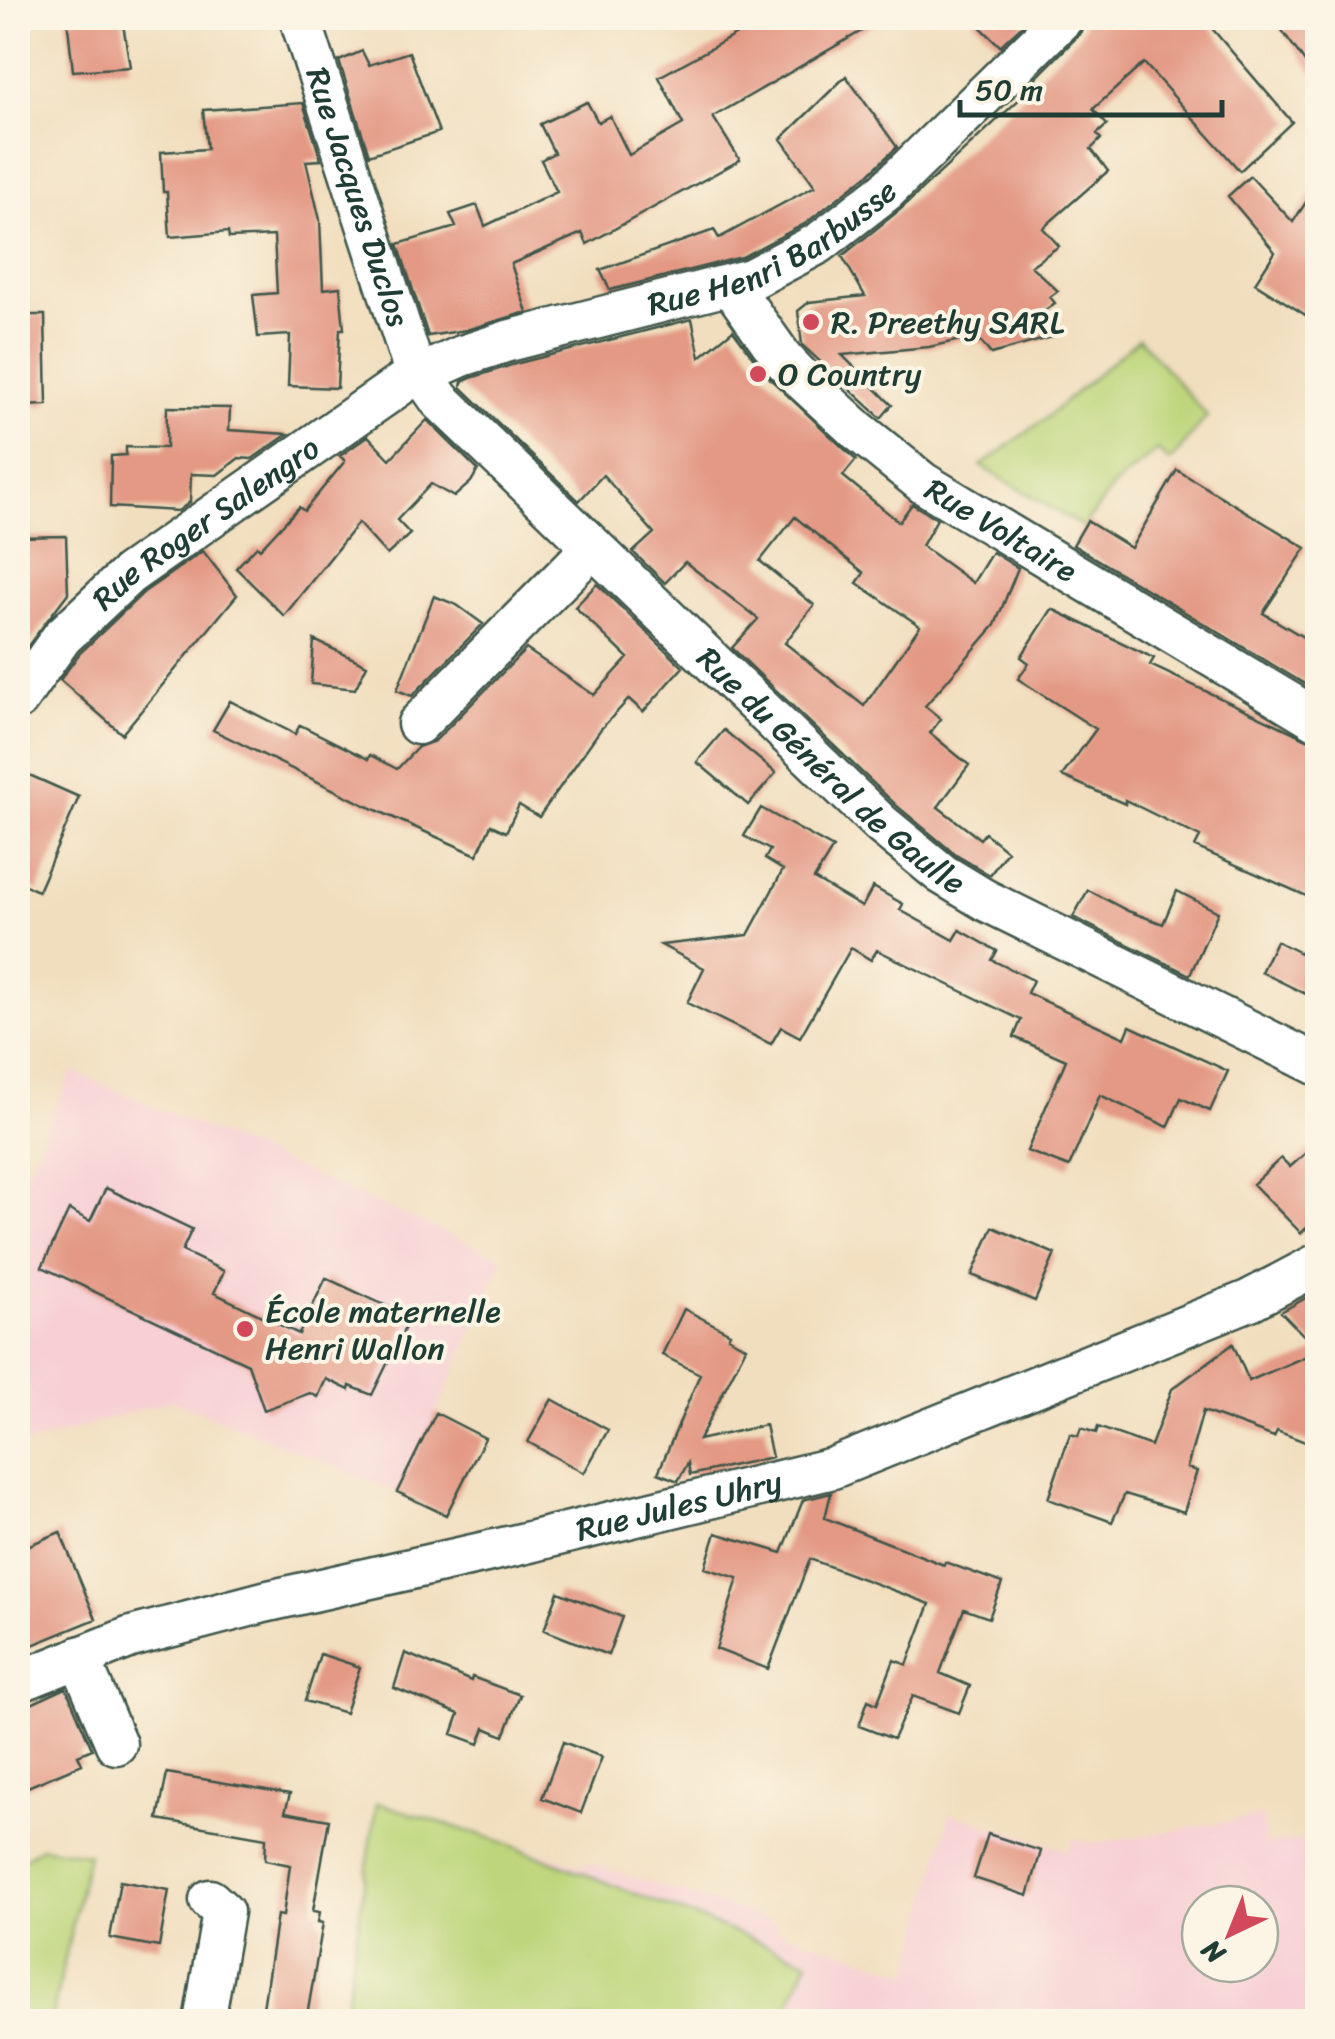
<svg xmlns="http://www.w3.org/2000/svg" width="1335" height="2039" viewBox="0 0 1335 2039" font-family="Sriracha,sans-serif">
<style>
.built{fill:#f7cfd4;fill-rule:evenodd}
.green{fill:#bdd67b;stroke:#6e8a58;stroke-width:2.5}
.building{fill:#e39984;fill-rule:evenodd}
.lines{fill:none;stroke-linecap:round;stroke-linejoin:round}
.minor-casing{stroke:#3e5549;stroke-width:45}
.minor{stroke:#fff;stroke-width:40}
.poi-dot{fill:#d1495b;stroke:#fcf5e5;stroke-width:4}
.labels{text-anchor:middle;stroke-width:8;stroke-linejoin:round;paint-order:stroke}
.street-label{font-size:32px;fill:#1f3d34;stroke:#fcf5e5}
.poi-label{font-size:32px;fill:#1f3d34;stroke:#fcf5e5;text-anchor:start}
</style>
<rect width="100%" height="100%" fill="#fcf5e5"/>
<filter id="ink" filterUnits="userSpaceOnUse"><feTurbulence type="fractalNoise" baseFrequency=".01" numOctaves="2"/><feDisplacementMap in="SourceGraphic" scale="20" xChannelSelector="R" yChannelSelector="G"/><feConvolveMatrix kernelMatrix="1 2 1 2 8 2 1 2 1" color-interpolation-filters="sRGB"/></filter>
<filter id="wash" filterUnits="userSpaceOnUse"><feTurbulence type="fractalNoise" baseFrequency=".0048" numOctaves="4" result="noise"/><feDisplacementMap in="SourceGraphic" scale="40" xChannelSelector="R" yChannelSelector="G"/><feGaussianBlur stdDeviation="2.25" result="paint"/><feColorMatrix in="noise" values="0 0 0 0 0 0 0 0 0 0 0 0 0 0 0 0 0 1.4 0 .05"/><feComposite in="paint" operator="in"/></filter>
<g filter="url(#wash)">
<rect width="100%" height="100%" fill="#f1debe"/>
<path class="built" d="M72,1071L504,1258L436,1413L397,1492L172,1400L18,1447V1191Z
M377,1803L584,1867L586,1862L776,1922L775,1929L910,1973L950,1813L1069,1851L1073,1838L1092,1843L1104,1842L1262,1816L1266,1845L1317,1837V2021L343,2022ZM1200,1904H1260V1964H1200Z"/>
<path class="green" d="M1139,338L1207,416L1170,462L1157,450L1114,486L1083,527L981,466L1045,419Z
M377,1803L500,1841L808,1961L782,2021H343Z
M41,1847L88,1854L51,2021H18V1863Z"/>
<g id="blocks">
<path class="building" d="M67,18H122L130,67L73,71Z
M766,18H884L713,117L740,160L587,244L582,233L511,264L527,312L466,330L428,336L398,244L456,227L450,214L477,205L485,226L557,192L541,160L554,153L540,124L587,102L598,122L610,116L629,155L683,124L659,77Z
M971,18H1030L1000,46Z
M1086,18H1203L1292,122L1240,171L1144,63L1093,109L1107,125L1097,134L1101,139L1091,149L1108,171L1043,228L1059,246L1031,266L1058,291L1050,297L1055,303L1044,311L1053,322L1045,328L1052,337L991,354L981,342L975,344L969,338L929,347L842,355L892,405L881,418L802,345L798,311L809,302L865,296L842,256L902,208L1038,82L1035,79L1080,34Z
M1273,18H1318V80Z
M362,51L369,65L409,52L439,132L369,155L339,61Z
M846,76L897,147L870,173L806,223L742,257L610,290L600,270L714,230L719,238L815,186L781,139Z
M303,103L321,160L306,161L320,220L323,289L340,287L344,329H340L337,388L288,386L290,335L258,337L253,295L277,293L274,236L229,238L228,232L170,237L167,192H163L161,152L207,149L203,110Z
M1250,176L1293,222L1318,184V323L1255,283L1275,252L1228,196Z
M18,315H45L47,405L18,406Z
M692,319L700,357L733,330L766,375L856,460L843,476L899,522L912,504L937,519L922,546L973,583L992,552L1018,568L995,625L925,706L941,719L930,733L969,765L938,807L980,839L985,833L1007,851L990,875L956,855L897,806L732,648L758,619L685,562L665,583L633,552L654,533L603,475L579,501L461,387L462,382L471,378L515,364ZM795,517L864,573L857,583L920,626L864,706L785,643L814,605L760,561Z
M167,407L230,408L229,430L288,434L252,459L239,458L217,475L191,474L190,502L178,511L110,507L111,456L126,455V447L166,448Z
M427,420L478,470L471,482L454,497L431,484L397,520L410,534L387,555L358,523L284,616L236,568L257,546L260,549L299,507L304,511L345,461L340,456L368,436L390,459Z
M1177,470L1306,548L1263,613L1318,646V692L1073,545L1087,521L1131,548Z
M66,536L68,593L18,659V537Z
M203,551L237,595L122,734L60,680L80,653L144,592Z
M597,584L683,667L643,712L629,699L600,730L539,817L519,805L506,832L491,825L477,855L365,805L213,730L230,701L295,734L300,725L368,759L370,755L397,769L418,747L435,741L526,649L594,695L628,658L575,607Z
M434,596L457,605L483,624L412,696L397,690Z
M1052,609L1154,658L1150,665L1318,744V901L1195,847L1200,837L1125,800V804L1062,776L1096,729L1018,679L1029,663L1021,657Z
M314,640L367,665L355,689L311,684Z
M724,730L776,773L748,805L697,762Z
M27,774L79,797L38,891L18,882V795Z
M761,808L833,848L814,879L862,907L873,887L903,904L900,910L954,940L960,930L997,951L992,960L1033,980L1027,993L1125,1038L1130,1026L1228,1071L1210,1111L1181,1098L1168,1127L1100,1095L1069,1167L1027,1151L1066,1060L1014,1037L1021,1020L877,950L871,960L851,948L800,1037L781,1027L771,1044L687,1003L704,968L661,945L748,935L783,870L765,859L770,850L744,836Z
M1088,890L1128,911L1163,924L1177,891L1218,912L1190,975L1073,917Z
M1276,941L1318,962V1000L1261,972Z
M1318,1142V1218L1301,1233L1253,1184L1281,1158L1290,1167Z
M106,1188L192,1229L182,1251L224,1271L214,1293L299,1334L326,1278L410,1317L372,1395L350,1386L349,1390L326,1379L318,1397L310,1393L264,1410L248,1364L42,1267L69,1210L90,1221Z
M993,1227L1055,1254L1035,1301L972,1275Z
M1318,1291V1350L1281,1312Z
M684,1309L730,1333L728,1337L746,1347L699,1440L765,1425L772,1457L690,1475L688,1463L678,1481L658,1473L700,1374L662,1355Z
M1233,1344L1249,1381L1318,1351V1447L1277,1431L1274,1437L1203,1411L1187,1468L1197,1471L1184,1512L1125,1494L1112,1522L1048,1499L1070,1434L1078,1436L1081,1428L1096,1433L1098,1427L1151,1446L1172,1389Z
M552,1399L608,1430L584,1473L528,1442Z
M436,1413L485,1438L446,1515L397,1492Z
M831,1493L825,1518L944,1565L945,1562L1002,1583L989,1618L964,1609L940,1673L970,1686L959,1713L913,1696L893,1739L859,1726L868,1700L877,1704L894,1660L907,1665L930,1604L810,1559L768,1669L716,1649L738,1578L705,1568L716,1533L782,1553L803,1500Z
M60,1532L96,1619L18,1651V1550Z
M558,1592L622,1617L608,1655L544,1630Z
M405,1653L471,1681L472,1677L520,1695L504,1736L485,1728L479,1744L452,1734L459,1714L394,1688Z
M320,1654L360,1667L345,1713L305,1701Z
M66,1688L92,1749L78,1755L82,1764L18,1791V1710Z
M563,1742L602,1757L581,1813L542,1798Z
M167,1773L290,1794L285,1812L329,1820L313,1911L320,1912L318,1922L323,1923L306,2022H261L277,1915L283,1916L290,1865L265,1860L266,1838L158,1819Z
M988,1834L1041,1851L1028,1896L974,1878Z
M120,1881L169,1890L159,1947L110,1938Z"/>
</g>
</g>
<g filter="url(#ink)">
<use href="#blocks" fill-opacity="0" stroke="#3e5549" stroke-width="2.5"/>
<g class="lines">
<defs>
<g id="minor">
<path id="s1" d="M300,18L410,357L440,400L881,824L942,874L985,900L1318,1065"/>
<path id="s2" d="M731,286L783,359L805,382L856,429L923,483L1318,720"/>
<path id="s3" d="M18,699L62,637L129,574L404,382L462,356L508,341L751,279L819,243L886,191L1063,18"/>
<path d="M418,724L593,547"/>
<path d="M79,1657L116,1744"/>
<path id="s4" d="M18,1682L131,1637L264,1602L517,1545L833,1468L1250,1300L1318,1264"/>
<path d="M204,2022L223,1912L210,1900"/>
</g>
</defs>
<use href="#minor" class="minor-casing"/>
<use href="#minor" class="minor"/>
</g>
</g>
<g class="poi-dot">
<circle cx="811" cy="322" r="10"/>
<circle cx="758" cy="374" r="10"/>
<circle cx="245" cy="1329" r="10"/>
</g>
<g class="labels">
<g class="street-label">
<text dy="11" stroke="none"><textPath href="#s1" startOffset="188">Rue Jacques Duclos</textPath></text>
<text dy="11" stroke="none"><textPath href="#s3" startOffset="898">Rue Henri Barbusse</textPath></text>
<text dy="11" stroke="none"><textPath href="#s3" startOffset="260">Rue Roger Salengro</textPath></text>
<text dy="11" stroke="none"><textPath href="#s2" startOffset="368">Rue Voltaire</textPath></text>
<text dy="11" stroke="none"><textPath href="#s1" startOffset="948">Rue du Général de Gaulle</textPath></text>
<text dy="11" stroke="none"><textPath href="#s4" startOffset="685">Rue Jules Uhry</textPath></text>
</g>
<g class="poi-label">
<text x="831" y="333">R. Preethy SARL</text>
<text x="778" y="385">O Country</text>
<text x="265" y="1322">École maternelle<tspan x="265" dy="37">Henri Wallon</tspan></text>
</g>
</g>
<rect width="1335" height="2039" fill="none" stroke="#fcf5e5" stroke-width="60"/>
<g transform="translate(1230 1934) rotate(223)"><circle r="48" fill="#fcf5e5" stroke="#a4ab9e" stroke-width="2.5"/>
<path d="M0-8L18 38L0 25L-18 38Z" fill="#d1495b"/>
<text y="-15" font-size="28" font-weight="bold" text-anchor="middle" fill="#1f3d34">N</text>
</g>
<path d="M960 100v15h262v-15" fill="none" stroke="#1f3d34" stroke-width="5"/>
<text x="975" y="100" font-size="30" fill="#1f3d34" stroke="#fcf5e5" stroke-width="8" paint-order="stroke">50 m</text>
</svg>
